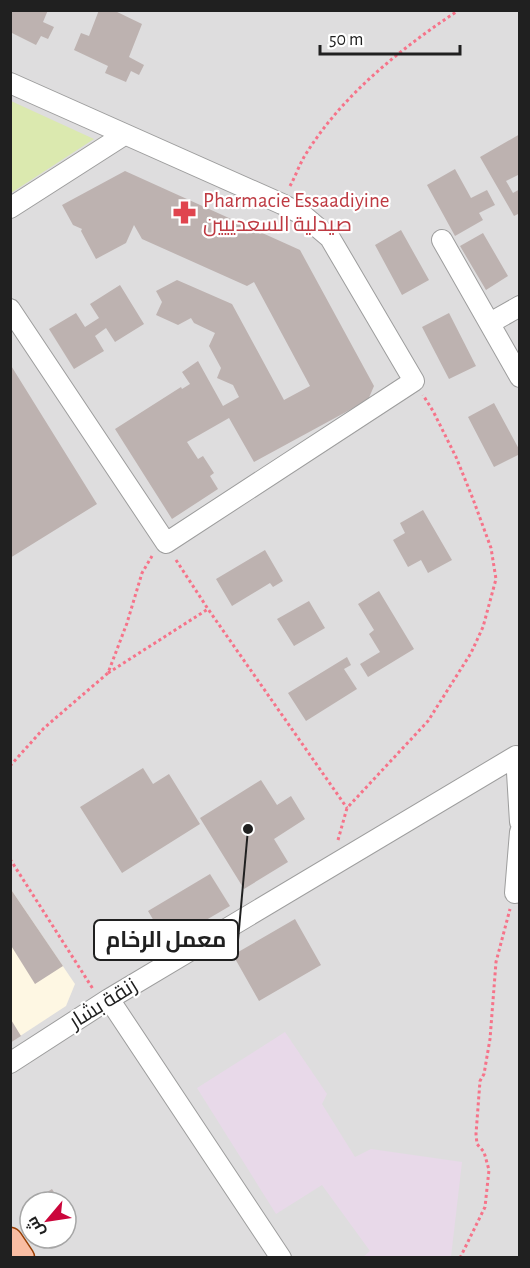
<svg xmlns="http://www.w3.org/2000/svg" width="530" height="1268" viewBox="0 0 530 1268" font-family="'Alegreya Sans',Cairo,sans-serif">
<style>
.residential{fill:#deddde;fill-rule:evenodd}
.industrial{fill:#e8d9e9}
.education{fill:#fef7e3}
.grass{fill:#dbe9af}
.building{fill:#bdb2b0}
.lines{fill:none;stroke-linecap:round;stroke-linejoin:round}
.minor-casing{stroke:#9d9d9d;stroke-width:22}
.major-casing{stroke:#993f04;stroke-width:27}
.path{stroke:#f67389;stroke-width:3;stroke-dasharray:3 3;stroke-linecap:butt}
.minor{stroke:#fff;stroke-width:20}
.major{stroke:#f9bda3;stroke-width:24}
.labels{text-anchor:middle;stroke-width:4.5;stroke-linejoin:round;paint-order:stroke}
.health-label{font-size:21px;fill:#be3a42;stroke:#fff;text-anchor:start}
.street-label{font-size:21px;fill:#202020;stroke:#fff}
.leader{fill:none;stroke:#202020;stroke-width:2}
.callout-dot{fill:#202020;stroke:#fff;stroke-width:2}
.callout{fill:#fff;stroke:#202020;stroke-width:2}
.callout-label{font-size:22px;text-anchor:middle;font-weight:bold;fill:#202020}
</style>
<rect width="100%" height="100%" fill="#f1ebe7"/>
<path class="residential" d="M10,11H519V1257H11ZM30,1202H66V1238H30Z"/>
<path class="industrial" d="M285,1032L327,1094L322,1104L355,1157L371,1149L462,1162L451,1257H363L370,1251L322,1185L276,1214L197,1088Z"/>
<path class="education" d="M10,888L75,984L66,1006L11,1042Z"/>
<path class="grass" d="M11,101L94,139L11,193Z"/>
<path class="building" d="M10,10H48L43,22L54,27L48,39L41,36L36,45L10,32Z
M99,10H113L142,24L129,57L144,65L139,75L131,71L126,82L105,73L108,66L74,50L81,33L89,36Z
M520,134V174L506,181L513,193L520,189V213L514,216L480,157Z
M455,169L471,198L487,190L495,205L479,213L483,220L455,236L427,185Z
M125,171L300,250L374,386L368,400L254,462L229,418L187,442L198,459L203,456L214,473L210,476L218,489L172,519L115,429L181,387L182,389L190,384L182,372L198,361L223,406L239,397L233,385L217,378L221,368L209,346L215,333L194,323L191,318L178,325L156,315L162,302L156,291L177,280L232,304L284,400L310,386L254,282L247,286L142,239L134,225L126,243L96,259L81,231L82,229L73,225L62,205Z
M401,230L429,280L402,295L375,245Z
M483,233L508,276L486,290L460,246Z
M120,285L144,324L115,342L106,328L95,336L104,351L74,369L49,329L76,313L85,327L99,318L90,304Z
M449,313L476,366L449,379L422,327Z
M10,364L97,504L10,558Z
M494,403L520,451V454L494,467L468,417Z
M423,510L452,560L428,573L421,560L408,567L393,540L405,533L400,523Z
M265,550L283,581L273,587L270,583L232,606L216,579Z
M379,591L414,649L368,677L360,664L380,652L369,634L374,630L358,604Z
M309,601L325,628L294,646L277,619Z
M347,657L351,665L344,669L357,689L306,721L288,693Z
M143,768L153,784L169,774L200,824L122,873L80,807Z
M261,780L277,805L291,796L305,819L274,839L288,862L244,889L200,818Z
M210,874L230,906L167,943L148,911Z
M10,888L63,966L35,984L10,944Z
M295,919L321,965L259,1001L233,955Z
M10,1018L21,1036L10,1043Z
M52,1189L60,1202H31Z"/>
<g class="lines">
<defs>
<path id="minor" d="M10,83L282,204L303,215L330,238L414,381L166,543L10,309
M10,208L124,135
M442,240L520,377
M490,323L520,306
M515,893L520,832
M109,999L281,1258
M10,1063L109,999L516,756L520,822"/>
<path id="major" d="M10,1240L22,1258"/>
</defs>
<use href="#minor" class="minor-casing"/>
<use href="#major" class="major-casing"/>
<path class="path" d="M290,186C295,177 299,166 304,157C341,96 400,49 459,10
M176,560L208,609L347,808
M108,673L208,609
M10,766L44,728L108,673L127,623L142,573L152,556
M338,840L347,808L428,721L471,653L483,627L496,579L491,548L473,499L456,457L433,411L423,395
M10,859L93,989
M460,1258L485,1207L489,1170L484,1152L477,1144L476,1134L480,1081L484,1074L490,1039L496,962L510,909"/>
<use href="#minor" class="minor"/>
<use href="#major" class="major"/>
</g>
<defs>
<symbol id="pharmacy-bare" viewBox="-9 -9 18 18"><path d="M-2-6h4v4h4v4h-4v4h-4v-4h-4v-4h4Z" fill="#e0444e" stroke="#fff" stroke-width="2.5" paint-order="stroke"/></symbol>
</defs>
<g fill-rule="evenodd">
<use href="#pharmacy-bare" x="168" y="196" width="33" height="33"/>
</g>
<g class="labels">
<g class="health-label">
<text x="203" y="207">Pharmacie Essaadiyine<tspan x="203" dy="24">صيدلية السعدييين</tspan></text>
</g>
<g class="street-label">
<text transform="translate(103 1003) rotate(-32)" y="7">زنقة بشار</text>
</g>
</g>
<path class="leader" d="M248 829L238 940"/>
<circle class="callout-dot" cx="248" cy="829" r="6"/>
<rect class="callout" x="94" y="920" width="144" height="40" rx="6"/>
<g class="callout-label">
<text x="166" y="947">معمل الرخام</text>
</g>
<rect width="530" height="1268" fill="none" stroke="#202020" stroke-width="24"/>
<g transform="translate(48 1220) rotate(241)"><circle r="28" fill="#ffffff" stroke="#a6a6a6" stroke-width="1.5"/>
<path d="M0-4.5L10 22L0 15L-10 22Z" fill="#cb063b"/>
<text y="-9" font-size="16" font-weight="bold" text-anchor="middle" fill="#202020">ش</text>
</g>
<path d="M320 45v9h140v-9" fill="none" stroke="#202020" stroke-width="3"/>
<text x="329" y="45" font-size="18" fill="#202020" stroke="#ffffff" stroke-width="4.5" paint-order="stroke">50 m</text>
</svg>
